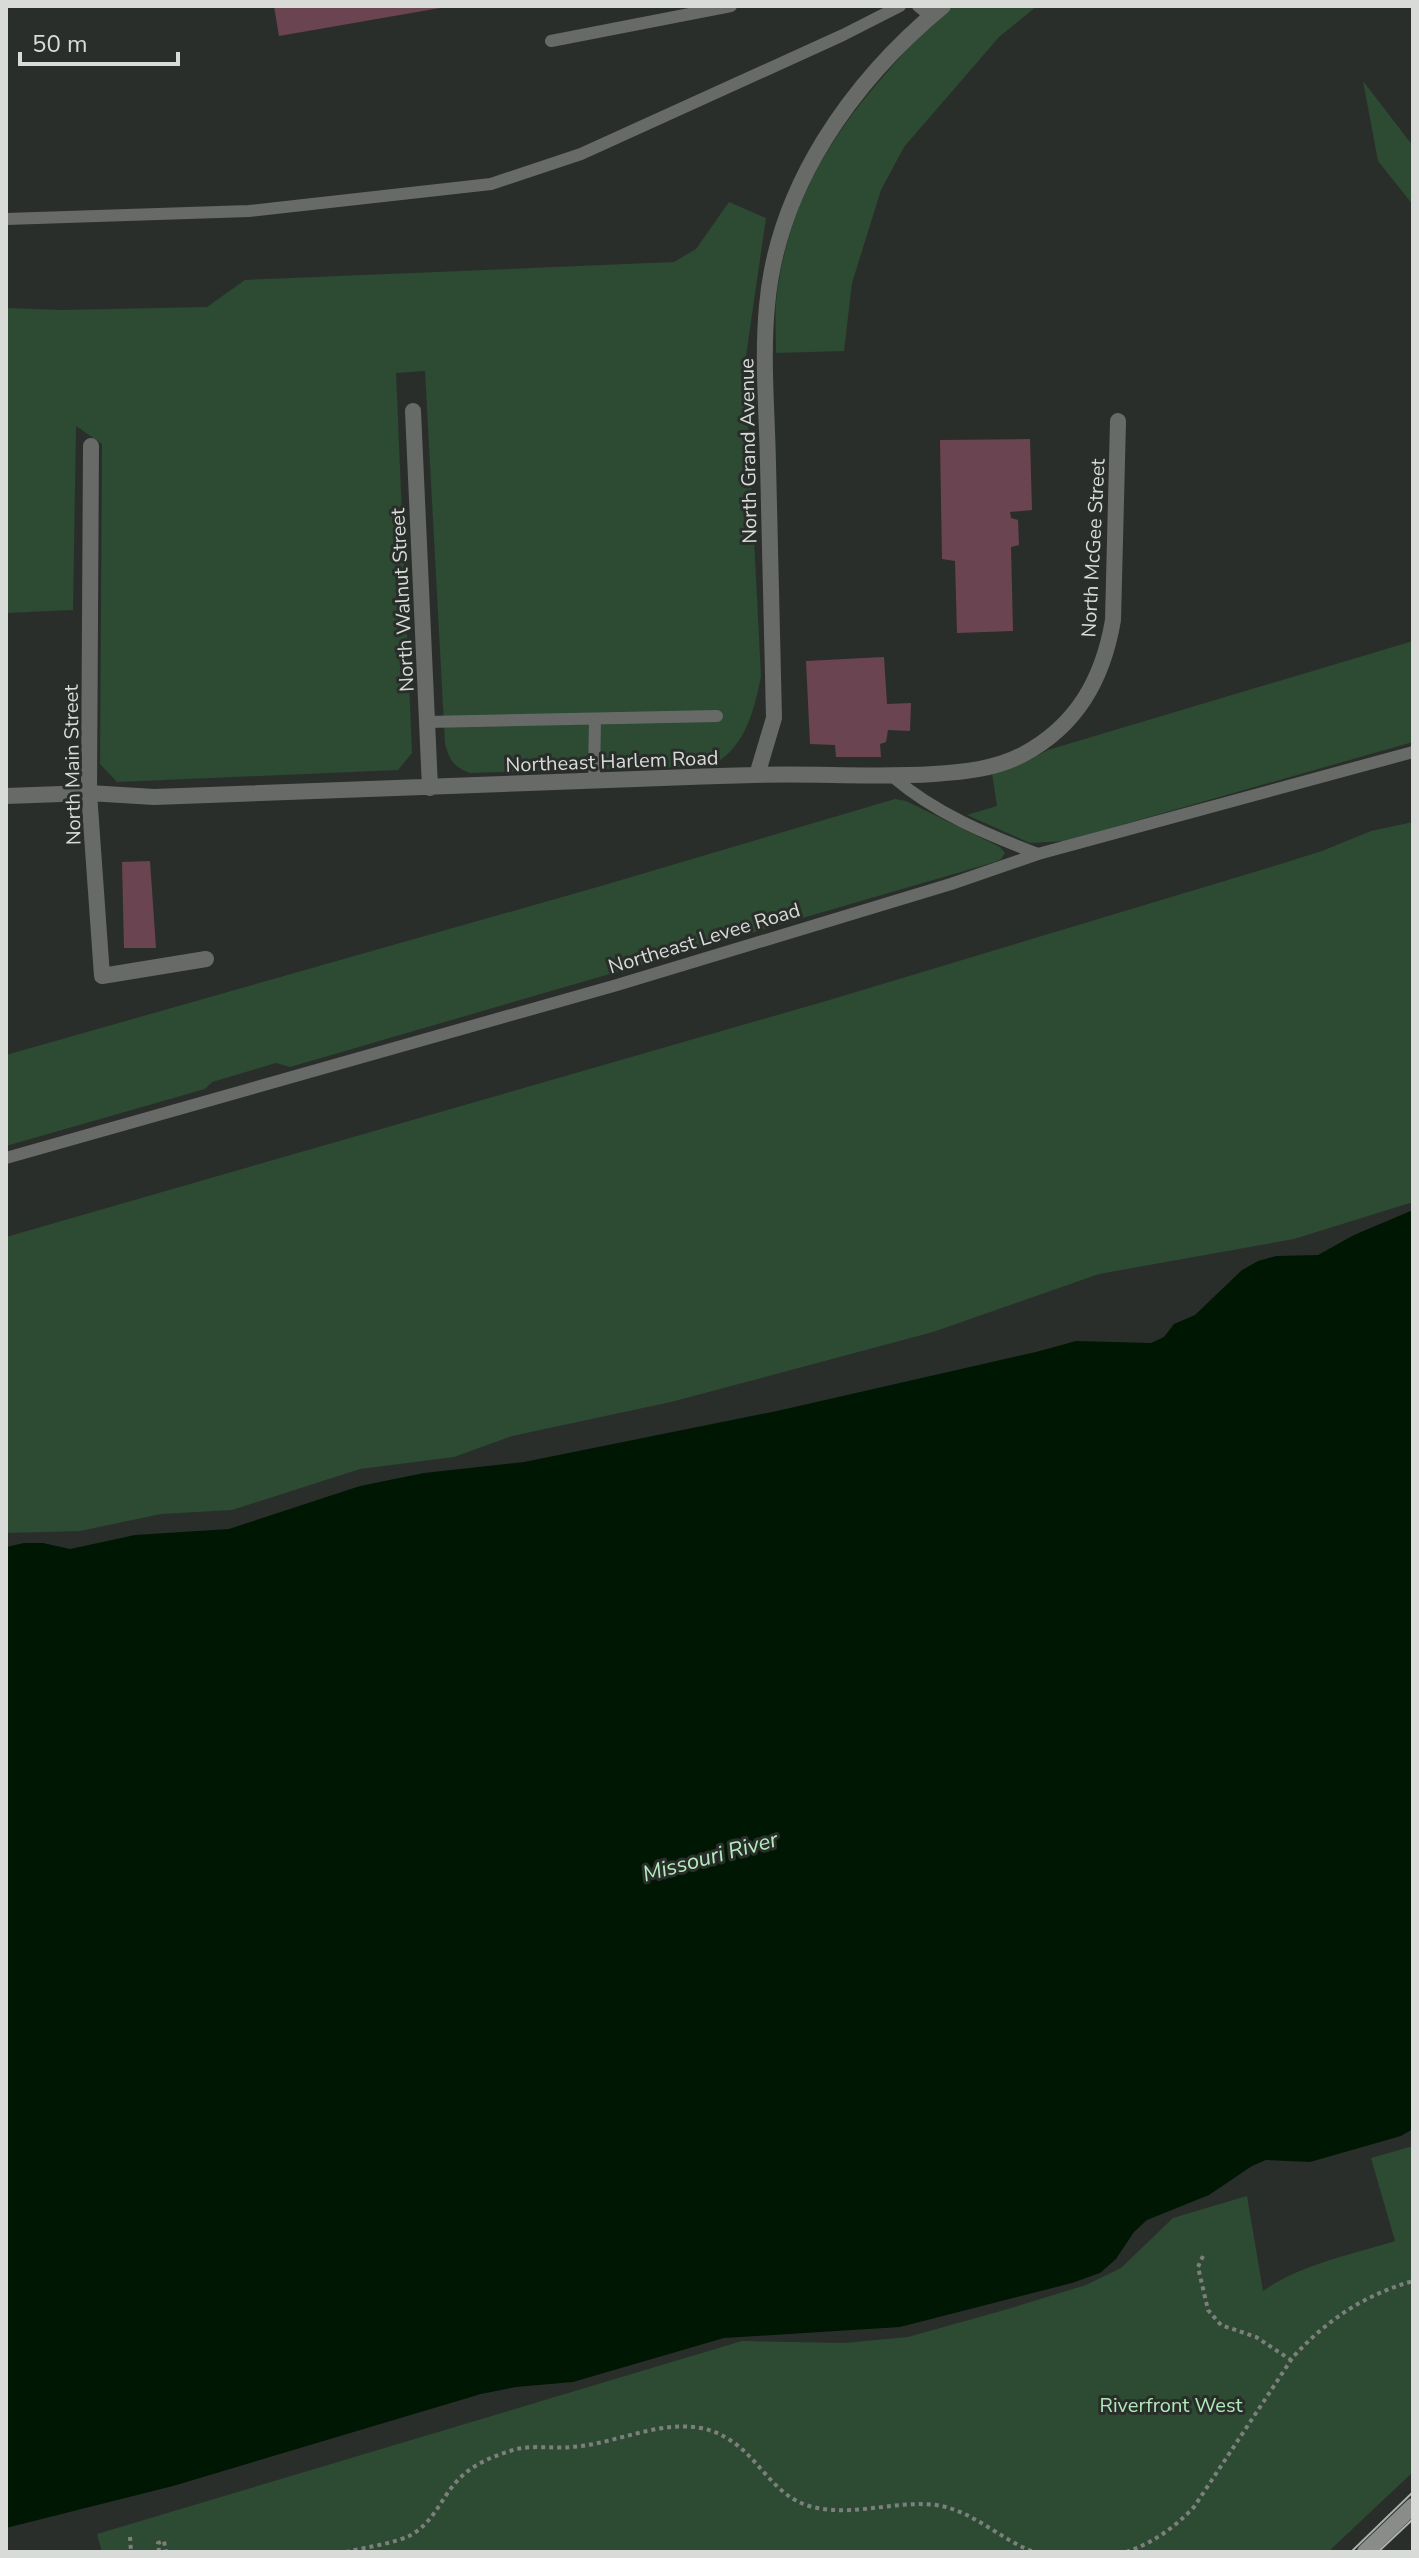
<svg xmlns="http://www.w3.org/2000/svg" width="1419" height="2558" viewBox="0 0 1419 2558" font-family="'Nunito Sans',sans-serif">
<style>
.green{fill:#2d4a33}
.water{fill:#001703}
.building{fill:#6b4452}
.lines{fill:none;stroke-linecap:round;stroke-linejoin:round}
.path{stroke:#7c807c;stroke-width:4;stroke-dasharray:4 4;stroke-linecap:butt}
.lane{stroke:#686a68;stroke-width:12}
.street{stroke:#686a68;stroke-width:16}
.secondary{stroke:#898c89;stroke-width:16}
.tram{stroke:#adb0ad;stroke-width:2}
.labels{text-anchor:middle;stroke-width:6;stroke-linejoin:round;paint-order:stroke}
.street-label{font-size:20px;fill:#d8dbd8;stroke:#2a2e2a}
.park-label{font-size:20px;fill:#b0e9ba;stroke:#2a2e2a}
.water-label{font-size:22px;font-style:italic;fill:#b3ecbd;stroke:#2a2e2a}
</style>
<rect width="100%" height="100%" fill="#2a2e2a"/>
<path class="green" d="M953,6H1037L999,37L904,147L881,190L852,283L844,351L776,353C776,331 774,307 778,286C791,200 831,135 888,71C908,48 929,24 953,6Z
M1363,81L1413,146V205L1378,161Z
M729,202L766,218L745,363L761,676C754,712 745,748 711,766L470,773C454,767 449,760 445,743L425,371L396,373L412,753L398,770L117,782L100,764L102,444L76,426L73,610L6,613V308L62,310L207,307L245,280L674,262L696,249Z
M1413,641V742L1065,841L1030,843L967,815L997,806L992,773L1015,767L1048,750Z
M895,799L906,801L1000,847L1005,853L1001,859L995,862L290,1067L276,1063L212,1082L205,1089L6,1146V1055L601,886Z
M1413,822V1202L1294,1239L1099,1274L933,1332L671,1402L512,1436L454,1457L360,1469L232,1510L161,1514L80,1531L6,1533V1237L826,1001L1271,867L1322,851L1371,831Z
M1413,2146V2472L1328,2552H102L97,2534L742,2341L844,2343L908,2337L1008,2309L1086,2285L1121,2268L1173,2218L1247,2196L1263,2291C1301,2264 1351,2255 1395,2241L1371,2158Z"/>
<path class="water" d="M1413,1210V2129L1401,2136L1310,2162L1266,2160L1252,2166L1209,2195L1147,2220L1134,2232L1116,2259L1100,2273L1072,2283L900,2327L724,2338L573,2382L516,2387L481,2394L173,2486L6,2528V1547L24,1543H43L70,1549L135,1535L229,1529L360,1486L424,1473L524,1462L777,1411L1036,1352L1076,1341L1151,1343L1164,1337L1174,1324L1195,1315L1242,1270L1258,1261L1276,1256L1318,1255L1354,1235Z"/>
<path class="building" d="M274,6H440V8L279,36Z
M1030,439L1032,510L1010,512L1011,518L1018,520L1019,545L1011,547L1013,631L957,633L955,561L942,559L940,440Z
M884,657L887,704L911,703L910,731L888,730L886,742L880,744L881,757H836L835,745L810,744L806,661Z
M150,861L156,948H124L122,862Z"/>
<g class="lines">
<path class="path" d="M1203,2256L1198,2267L1208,2310L1221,2325L1256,2337L1291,2360
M130,2537L131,2552
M159,2552L158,2543L164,2541L166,2552
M346,2552C366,2547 393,2544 411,2535C434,2522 441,2498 458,2480C472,2465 491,2457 510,2451C529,2444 552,2449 571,2447C624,2444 680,2407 730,2440C760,2459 773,2495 809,2506C852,2518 893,2500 936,2505C972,2510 1001,2540 1034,2552
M1126,2552C1153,2543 1174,2528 1194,2507L1293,2357C1327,2320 1364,2295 1413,2281"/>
<path class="lane" d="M918,6L930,16
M551,41L731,6
M6,219L249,211L491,184L581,154L843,35L900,6
M427,722L717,716
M893,777C935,813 986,834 1038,854
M594,781L595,719
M6,1158L617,985L951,884L1038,854L1413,752"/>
<path class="street" d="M413,411L430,788
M91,446L89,793L102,976L206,959
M757,775L774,718C772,633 770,548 768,463C767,412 762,358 767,306C777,187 852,81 943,6
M6,796L89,793L154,797C353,790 553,781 753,775C813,773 874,778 934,774C964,772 995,769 1022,755C1077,726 1103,679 1113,620L1118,421"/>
<path class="secondary" d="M1365,2552L1413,2506"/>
<path class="tram" d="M1351,2552L1413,2492
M1378,2552L1413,2519"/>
</g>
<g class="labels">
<g class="street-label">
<text transform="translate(748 451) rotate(-91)" y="7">North Grand Avenue</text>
<text transform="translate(1093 548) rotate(-87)" y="7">North McGee Street</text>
<text transform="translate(402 600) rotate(-93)" y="7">North Walnut Street</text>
<text transform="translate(612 761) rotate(-2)" y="7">Northeast Harlem Road</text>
<text transform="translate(72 765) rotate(-91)" y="7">North Main Street</text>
<text transform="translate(704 938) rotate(-17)" y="7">Northeast Levee Road</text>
</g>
<g class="park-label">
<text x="1171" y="2412">Riverfront West</text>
</g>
<g class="water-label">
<text transform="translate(710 1856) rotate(-15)" y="8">Missouri River</text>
</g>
</g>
<rect width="1419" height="2558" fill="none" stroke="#d8dbd8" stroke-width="16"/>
<path d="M20 52v12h158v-12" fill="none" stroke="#d8dbd8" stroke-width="4"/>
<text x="32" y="52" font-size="24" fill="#d8dbd8" stroke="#2a2e2a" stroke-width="6" paint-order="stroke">50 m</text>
</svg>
